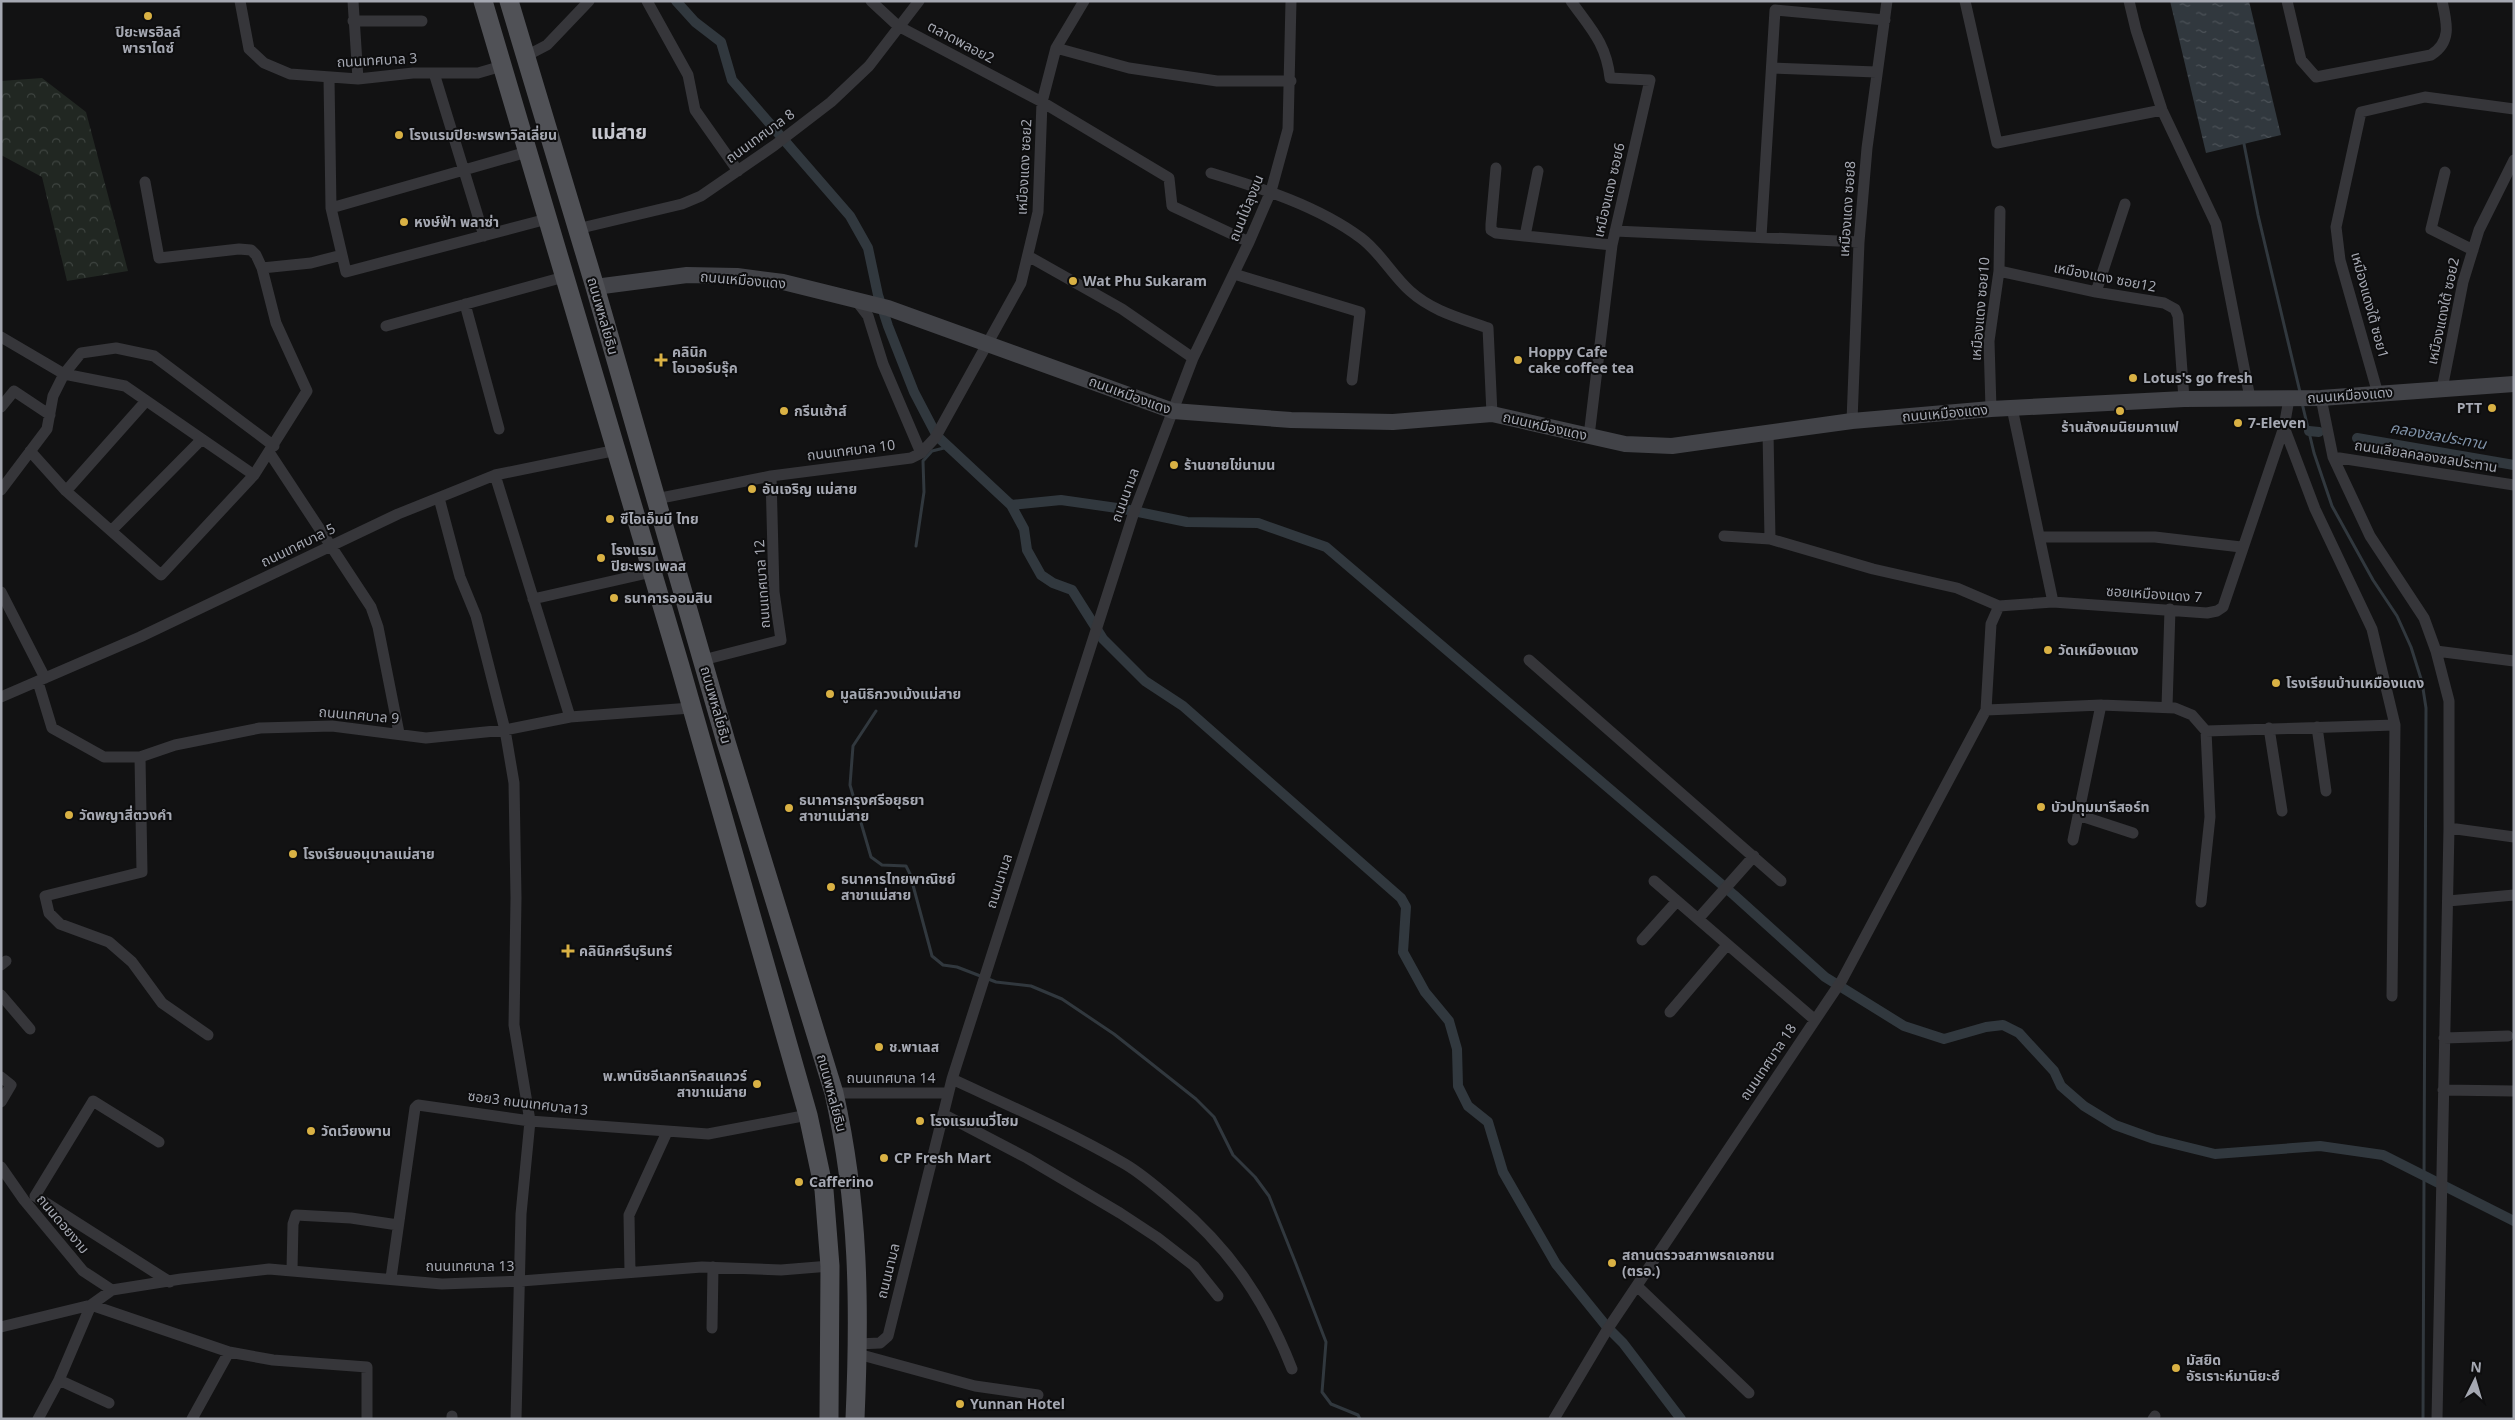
<svg xmlns="http://www.w3.org/2000/svg" width="2515" height="1420" viewBox="0 0 2515 1420" font-family="'Noto Sans','Noto Sans Thai',sans-serif">
<style>
.forest{fill:url(#forest-crowns)}
.water{fill:url(#water-ripples)}
.lines{fill:none;stroke-linecap:round;stroke-linejoin:round}
.stream{stroke:#31383e;stroke-width:3}
.canal{stroke:#31383e;stroke-width:10}
.street{stroke:#36363a;stroke-width:11}
.secondary{stroke:#424348;stroke-width:16}
.primary{stroke:#505156;stroke-width:19}
.poi-dot{fill:#d9b144;stroke:#0d0d0e;stroke-width:2}
.labels{text-anchor:middle;stroke-width:4;stroke-linejoin:round;paint-order:stroke}
.poi-label{font-size:14px;font-weight:bold;fill:#a5a8b2;stroke:#0d0d0e;text-anchor:start}
.street-label{font-size:14px;fill:#a5a8b2;stroke:#0d0d0e}
.water-label{font-size:15px;font-style:italic;fill:#8093a9;stroke:#0d0d0e}
.district-label{font-size:19px;font-weight:bold;fill:#c6c7cf;stroke:#0d0d0e}
</style>
<defs>
<pattern id="forest-crowns" width="20" height="18" patternUnits="userSpaceOnUse" patternTransform="scale(1.25)"><rect width="20" height="18" fill="#212722"/><path d="M2 6a3 3 0 1 1 6 0M12 15a3 3 0 1 1 6 0" fill="none" stroke="#3e4440"/></pattern>
<pattern id="water-ripples" width="26" height="14" patternUnits="userSpaceOnUse" patternTransform="scale(1.25)"><rect width="26" height="14" fill="#31383e"/><path d="M2 4q2-2 4 0t4 0M15 11q2-2 4 0t4 0" fill="none" stroke="#4c5258"/></pattern>
</defs>
<rect width="100%" height="100%" fill="#121213"/>
<path class="forest" d="M42,78L86,112L128,271L67,281L42,177L1,155V81Z"/>
<path class="water" d="M2170,1H2249L2281,135L2206,153Z"/>
<g class="lines">
<path class="stream" d="M2244,144L2258,215L2300,392
M2302,403L2314,453L2332,506L2373,580L2397,616L2411,647L2422,682L2426,708L2423,1419
M916,546L924,492L923,461L932,451L948,447
M876,711L853,746L850,785L871,857L882,865L906,866L910,874L932,956L943,965L957,967L996,982L1031,986L1062,999L1114,1034L1196,1099L1214,1117L1233,1155L1255,1177L1269,1196L1296,1264L1326,1342L1322,1392L1331,1404L1358,1415L1360,1419"/>
<path class="canal" d="M676,1L695,22L721,42L732,80L850,216L868,248L878,295L888,326L914,392L937,436L1011,505L1024,529L1027,550L1041,575L1053,583L1072,590L1103,639L1145,681L1183,706L1401,898L1406,907L1403,952L1425,992L1449,1021L1457,1049L1458,1086L1468,1106L1488,1122L1503,1172L1556,1264L1607,1327L1623,1343L1681,1419
M2309,431L2319,432
M2357,438L2514,465
M1011,505L1061,500L1124,509L1187,522L1258,523L1326,547L1734,895L1825,977L1904,1026L1944,1039L1986,1027L2003,1025L2019,1033L2054,1071L2061,1086L2084,1106L2115,1125L2154,1139L2215,1154L2320,1146L2383,1155L2514,1221"/>
<path class="street" d="M240,1L249,49L264,63L290,74L358,79L413,73H478L502,66
M353,1L358,79
M647,1L688,75L695,110L738,171
M871,1L898,26L1042,102L1169,178L1172,206L1249,242
M1571,1C1591,29 1606,43 1610,78L1650,80L1612,245L1589,436
M1965,1L1997,143L2162,110
M2129,1L2136,30L2162,110L2216,224L2250,398
M2287,1L2301,60L2316,77L2431,55C2452,42 2447,23 2442,1
M353,21H422
M1056,48L1129,68L1217,81H1291
M526,56L547,45L589,1
M1772,68L1876,72
M434,73L484,236
M329,78L331,208L346,272L547,219
M1496,168L1491,224V230L1496,233L1612,245
M2445,172L2431,229L2473,250
M1211,173C1261,188 1318,206 1361,238C1380,252 1392,275 1410,291C1432,311 1460,318 1488,328L1492,414
M331,208L527,152
M577,229L682,204L701,196L775,145L831,102L869,66L919,1
M1615,231L1859,242
M1525,236L1538,171
M1761,237L1775,10L1885,20
M1028,256L1122,309L1193,358
M262,268L311,263L342,255
M1999,271L2096,292L2164,303L2175,309L2178,316L2184,399
M1234,274L1360,312L1352,380
M2096,292L2125,204
M855,299L868,316L883,364L921,453
M465,304L499,429
M386,326L564,277
M1,337L64,374L125,386L254,475
M2442,389L2463,282L2479,230L2514,160
M2378,394L2340,260L2336,227L2361,112L2425,97L2514,109
M2321,398L2333,457L2370,536L2424,618L2436,651L2449,701V828L2437,1419
M1,407L14,391L50,415
M2012,408L2053,602
M1991,409L1989,341L1999,271L2000,211
M1852,421L1859,242L1867,148L1887,1
M2284,427L2315,509L2372,629L2395,725
M1768,432L1770,539L1873,569L1957,588L1999,606
M30,451L66,491L161,575L254,475L307,391L276,323L262,268L256,255L251,250L239,249L159,258L145,182
M269,452L371,607L378,627L399,733
M2333,457L2514,485
M495,475L570,717
M1,490L47,429L53,396L64,374L81,353L116,348L154,356L274,446
M66,491L146,401
M439,498L460,577L476,616L505,730L514,783L516,898L514,1025L530,1121L521,1214L516,1419
M656,499L771,476L911,458L921,453L935,438L1021,283L1038,212L1042,102L1056,48L1084,1
M112,530L202,439
M1724,536L1770,539
M2040,537H2155L2241,547
M1,592L45,678
M533,599L652,572
M2436,651L2514,661
M703,660L781,640L774,592L771,476
M1529,660L1781,881
M38,682L52,728L104,757H140L175,745L260,728L332,726L426,738L505,730L570,717L691,708
M1,697L140,637L398,514L495,475L617,450
M2167,707L2170,609
M1986,710L2101,705L2175,708L2192,715L2206,731L2395,725L2392,996
M2317,727L2326,791
M2269,728L2282,811
M140,757L142,872L45,896L49,913L60,924L109,942L132,962L162,1003L208,1035
M2078,815L2133,833
M2449,828L2514,837
M2073,840L2101,705
M1654,881L1815,1020
M2448,901L2514,895
M2201,902L2210,817L2206,731
M1698,919L1754,856
M1642,940L1677,901
M1,965L6,961
M1,995L30,1029
M1670,1012L1727,945
M2444,1038L2508,1036
M1,1077L11,1085L1,1102
M952,1079C1010,1106 1070,1132 1125,1164C1142,1174 1158,1188 1173,1201C1230,1249 1265,1300 1292,1369
M2443,1090L2514,1091
M834,1093H948
M943,1114L1027,1158L1120,1213L1158,1238L1194,1266L1218,1296
M159,1142L93,1101L35,1196L170,1282
M1,1167L24,1200L83,1271L112,1290
M292,1270L293,1224L296,1215L351,1218L398,1225
M630,1272L629,1215L667,1132
M391,1278L415,1108L418,1105L530,1121L708,1134L808,1115
M1637,1286L1749,1393
M1,1327L91,1305L112,1290L181,1279L269,1269L442,1284L521,1281L702,1267L781,1270L830,1266
M712,1328L713,1267
M858,1344L880,1343L888,1336L952,1079L1133,515L1193,358L1249,242L1271,191L1288,129L1291,1
M858,1354L975,1386L1038,1395
M59,1380L109,1403
M38,1419L59,1380L91,1305L229,1352L273,1360L367,1367V1419
M192,1419L229,1352
M452,1419V1416
M1554,1419L1607,1330L1842,980L1986,710L1991,624L1999,606L2053,602L2207,613L2217,611L2223,607L2284,427L2289,399
M2153,1419L2155,1416"/>
<path class="secondary" d="M595,287L687,275L737,276L783,282L888,308L1173,411L1291,420L1393,422L1492,414L1625,444L1672,446L1852,421L1991,409L2184,399L2321,398L2514,384"/>
<path class="primary" d="M483,1L680,666L808,1115L824,1190L830,1266L829,1419
M509,1L595,287L726,742L834,1093C859,1205 860,1305 855,1419"/>
</g>
<g class="poi-dot">
<circle cx="148" cy="16" r="5"/>
<circle cx="399" cy="135" r="5"/>
<circle cx="404" cy="222" r="5"/>
<circle cx="1073" cy="281" r="5"/>
<path d="M658.5 352.5h5v5h5v5h-5v5h-5v-5h-5v-5h5z"/>
<circle cx="1518" cy="360" r="5"/>
<circle cx="2133" cy="378" r="5"/>
<circle cx="2492" cy="408" r="5"/>
<circle cx="784" cy="411" r="5"/>
<circle cx="2120" cy="411" r="5"/>
<circle cx="2238" cy="423" r="5"/>
<circle cx="1174" cy="465" r="5"/>
<circle cx="752" cy="489" r="5"/>
<circle cx="610" cy="519" r="5"/>
<circle cx="601" cy="558" r="5"/>
<circle cx="614" cy="598" r="5"/>
<circle cx="2048" cy="650" r="5"/>
<circle cx="2276" cy="683" r="5"/>
<circle cx="830" cy="694" r="5"/>
<circle cx="2041" cy="807" r="5"/>
<circle cx="789" cy="808" r="5"/>
<circle cx="69" cy="815" r="5"/>
<circle cx="293" cy="854" r="5"/>
<circle cx="831" cy="887" r="5"/>
<path d="M565.5 943.5h5v5h5v5h-5v5h-5v-5h-5v-5h5z"/>
<circle cx="879" cy="1047" r="5"/>
<circle cx="757" cy="1084" r="5"/>
<circle cx="920" cy="1121" r="5"/>
<circle cx="311" cy="1131" r="5"/>
<circle cx="884" cy="1158" r="5"/>
<circle cx="799" cy="1182" r="5"/>
<circle cx="1612" cy="1263" r="5"/>
<circle cx="2176" cy="1368" r="5"/>
<circle cx="960" cy="1404" r="5"/>
</g>
<g class="labels">
<g class="poi-label">
<text x="148" y="37" text-anchor="middle">ปิยะพรฮิลล์<tspan x="148" dy="16">พาราไดซ์</tspan></text>
<text x="409" y="140">โรงแรมปิยะพรพาวิลเลี่ยน</text>
<text x="414" y="227">หงษ์ฟ้า พลาซ่า</text>
<text x="1083" y="286">Wat Phu Sukaram</text>
<text x="672" y="357">คลินิก<tspan x="672" dy="16">โอเวอร์บรุ๊ค</tspan></text>
<text x="1528" y="357">Hoppy Cafe<tspan x="1528" dy="16">cake coffee tea</tspan></text>
<text x="2143" y="383">Lotus's go fresh</text>
<text x="2482" y="413" text-anchor="end">PTT</text>
<text x="794" y="416">กรีนเฮ้าส์</text>
<text x="2248" y="428">7-Eleven</text>
<text x="2120" y="432" text-anchor="middle">ร้านสังคมนิยมกาแฟ</text>
<text x="1184" y="470">ร้านขายไข่นามน</text>
<text x="762" y="494">อันเจริญ แม่สาย</text>
<text x="620" y="524">ซีไอเอ็มบี ไทย</text>
<text x="611" y="555">โรงแรม<tspan x="611" dy="16">ปิยะพร เพลส</tspan></text>
<text x="624" y="603">ธนาคารออมสิน</text>
<text x="2058" y="655">วัดเหมืองแดง</text>
<text x="2286" y="688">โรงเรียนบ้านเหมืองแดง</text>
<text x="840" y="699">มูลนิธิกวงเม้งแม่สาย</text>
<text x="799" y="805">ธนาคารกรุงศรีอยุธยา<tspan x="799" dy="16">สาขาแม่สาย</tspan></text>
<text x="2051" y="812">บัวปทุมมารีสอร์ท</text>
<text x="79" y="820">วัดพญาสี่ตวงคำ</text>
<text x="303" y="859">โรงเรียนอนุบาลแม่สาย</text>
<text x="841" y="884">ธนาคารไทยพาณิชย์<tspan x="841" dy="16">สาขาแม่สาย</tspan></text>
<text x="579" y="956">คลินิกศรีบุรินทร์</text>
<text x="889" y="1052">ช.พาเลส</text>
<text x="747" y="1081" text-anchor="end">พ.พานิชอีเลคทริคสแควร์<tspan x="747" dy="16">สาขาแม่สาย</tspan></text>
<text x="930" y="1126">โรงแรมเนวี่โฮม</text>
<text x="321" y="1136">วัดเวียงพาน</text>
<text x="894" y="1163">CP Fresh Mart</text>
<text x="809" y="1187">Cafferino</text>
<text x="1622" y="1260">สถานตรวจสภาพรถเอกชน<tspan x="1622" dy="16">(ตรอ.)</tspan></text>
<text x="2186" y="1365">มัสยิด<tspan x="2186" dy="16">อัรเราะห์มานิยะฮ์</tspan></text>
<text x="970" y="1409">Yunnan Hotel</text>
</g>
<g class="street-label">
<text transform="translate(961 42) rotate(28)" y="5">ตลาดพลอย2</text>
<text transform="translate(377 60) rotate(-3)" y="5">ถนนเทศบาล 3</text>
<text transform="translate(760 136) rotate(-36)" y="5">ถนนเทศบาล 8</text>
<text transform="translate(1024 167) rotate(-87)" y="5">เหมืองแดง ซอย2</text>
<text transform="translate(1609 190) rotate(-77)" y="5">เหมืองแดง ซอย6</text>
<text transform="translate(1246 208) rotate(-68)" y="5">ถนนไม้ลุงขน</text>
<text transform="translate(1847 209) rotate(-86)" y="5">เหมืองแดง ซอย8</text>
<text transform="translate(2105 277) rotate(11)" y="5">เหมืองแดง ซอย12</text>
<text transform="translate(743 280) rotate(5)" y="5">ถนนเหมืองแดง</text>
<text transform="translate(2370 305) rotate(75)" y="5">เหมืองแดงใต้ ซอย1</text>
<text transform="translate(1980 309) rotate(-85)" y="5">เหมืองแดง ซอย10</text>
<text transform="translate(2443 311) rotate(-78)" y="5">เหมืองแดงใต้ ซอย2</text>
<text transform="translate(603 316) rotate(74)" y="5">ถนนพหลโยธิน</text>
<text transform="translate(1130 395) rotate(20)" y="5">ถนนเหมืองแดง</text>
<text transform="translate(2350 395) rotate(-4)" y="5">ถนนเหมืองแดง</text>
<text transform="translate(1945 413) rotate(-5)" y="5">ถนนเหมืองแดง</text>
<text transform="translate(1545 426) rotate(13)" y="5">ถนนเหมืองแดง</text>
<text transform="translate(851 450) rotate(-7)" y="5">ถนนเทศบาล 10</text>
<text transform="translate(2426 456) rotate(9)" y="5">ถนนเลียลคลองชลประทาน</text>
<text transform="translate(1125 495) rotate(-70)" y="5">ถนนนามล</text>
<text transform="translate(298 545) rotate(-26)" y="5">ถนนเทศบาล 5</text>
<text transform="translate(762 584) rotate(-94)" y="5">ถนนเทศบาล 12</text>
<text transform="translate(2154 594) rotate(4)" y="5">ซอยเหมืองแดง 7</text>
<text transform="translate(716 705) rotate(74)" y="5">ถนนพหลโยธิน</text>
<text transform="translate(359 715) rotate(5)" y="5">ถนนเทศบาล 9</text>
<text transform="translate(999 881) rotate(-72)" y="5">ถนนนามล</text>
<text transform="translate(1768 1062) rotate(-56)" y="5">ถนนเทศบาล 18</text>
<text x="891" y="1083">ถนนเทศบาล 14</text>
<text transform="translate(832 1093) rotate(75)" y="5">ถนนพหลโยธิน</text>
<text transform="translate(528 1103) rotate(7)" y="5">ซอย3 ถนนเทศบาล13</text>
<text transform="translate(63 1224) rotate(50)" y="5">ถนนดอยงาม</text>
<text x="470" y="1271">ถนนเทศบาล 13</text>
<text transform="translate(888 1271) rotate(-76)" y="5">ถนนนามล</text>
</g>
<g class="water-label">
<text transform="translate(2438 436) rotate(10)" y="5">คลองชลประทาน</text>
</g>
<g class="district-label">
<text x="619" y="139">แม่สาย</text>
</g>
</g>
<rect width="2515" height="1420" fill="none" stroke="#a5a8b2" stroke-width="5"/>
<g transform="translate(2475 1380) rotate(5)" stroke="#0d0d0e" stroke-width="4" paint-order="stroke">
<path d="M0-4L9 19L0 12L-9 19Z" fill="#a5a8b2"/>
<text y="-8" font-size="14" font-weight="bold" text-anchor="middle" fill="#a5a8b2">N</text>
</g>
</svg>
